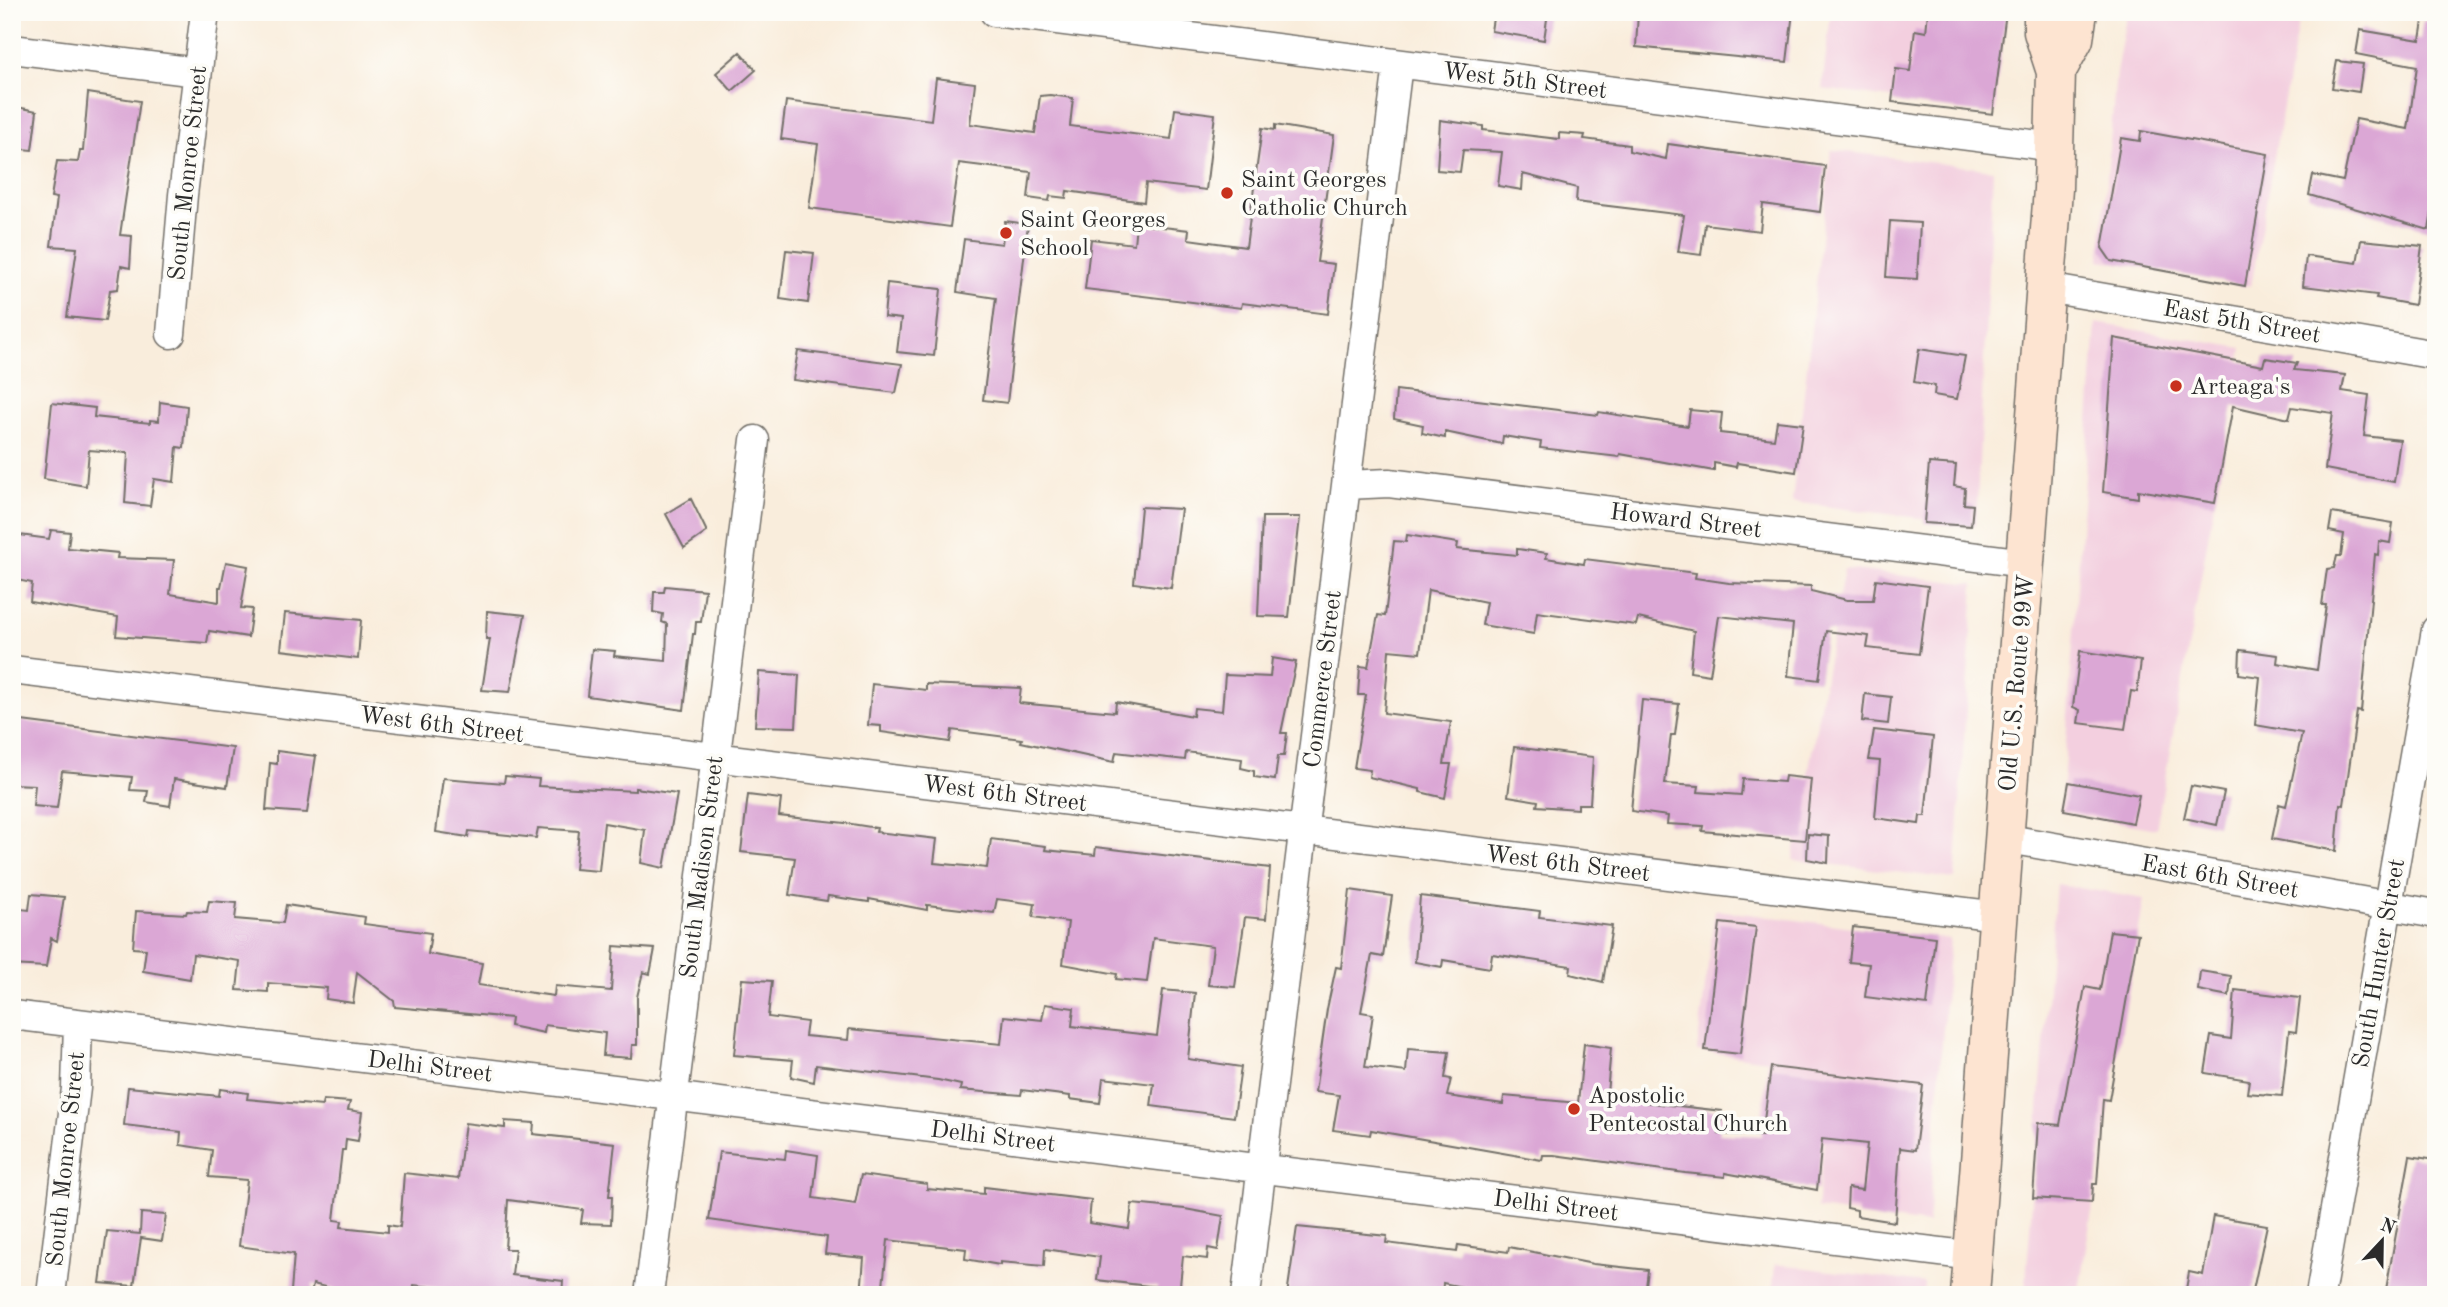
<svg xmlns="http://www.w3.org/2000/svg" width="2448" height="1307" viewBox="0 0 2448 1307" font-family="'Old Standard TT',serif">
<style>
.built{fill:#f3cfdf}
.building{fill:#dba7d5}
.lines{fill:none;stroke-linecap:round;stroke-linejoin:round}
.street-casing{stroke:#736f69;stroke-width:31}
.secondary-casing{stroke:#736f69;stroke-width:41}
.street{stroke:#fff;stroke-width:28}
.secondary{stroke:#fde4d1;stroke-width:38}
.poi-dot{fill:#c8321e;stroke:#fdfcf7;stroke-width:2.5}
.labels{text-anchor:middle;stroke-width:7;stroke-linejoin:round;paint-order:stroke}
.street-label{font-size:24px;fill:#2b2b2b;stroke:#fdfcf7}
.poi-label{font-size:24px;fill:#2b2b2b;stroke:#fdfcf7;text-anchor:start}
</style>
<rect width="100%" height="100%" fill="#fdfcf7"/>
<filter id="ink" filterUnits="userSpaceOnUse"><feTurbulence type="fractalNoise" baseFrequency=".0143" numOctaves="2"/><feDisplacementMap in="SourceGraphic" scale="14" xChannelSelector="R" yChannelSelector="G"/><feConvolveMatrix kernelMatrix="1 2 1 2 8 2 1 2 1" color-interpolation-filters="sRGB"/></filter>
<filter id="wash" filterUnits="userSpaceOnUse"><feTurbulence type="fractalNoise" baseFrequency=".00686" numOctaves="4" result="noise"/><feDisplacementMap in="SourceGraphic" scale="28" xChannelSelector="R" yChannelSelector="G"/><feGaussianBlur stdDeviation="1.57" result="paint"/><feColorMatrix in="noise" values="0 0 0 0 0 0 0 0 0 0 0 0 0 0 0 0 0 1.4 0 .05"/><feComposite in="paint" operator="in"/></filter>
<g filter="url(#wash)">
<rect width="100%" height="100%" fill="#f9eddc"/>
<path class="built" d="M1831,12H2000L1996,112L1822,89Z
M2127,12H2300L2251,286L2100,260L2116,73Z
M1831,150L1993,170L1976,525L1792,502Z
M2096,323L2242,348L2156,829L2061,812Z
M1844,569L1974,584L1955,879L1793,860Z
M2056,884L2144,899L2078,1295H2025Z
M1715,910L1950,939L1928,1224L1817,1209L1824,1141L1760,1133L1768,1060L1697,1051Z
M1775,1264L1924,1283L1923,1295H1772Z"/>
<g id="blocks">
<path class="building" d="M1494,12H1548L1544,40L1491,31Z
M1638,12H1793L1787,62L1636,47Z
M1928,12H2006L1993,114L1892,102L1896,69L1910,71L1915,30L1926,32Z
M2423,21H2436V188L2429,230L2309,195L2313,175L2343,181L2356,119L2408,129L2417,66L2356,54L2360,30L2420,40Z
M740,52L756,70L732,91L716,73Z
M2337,61L2363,64L2359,92L2332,88Z
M936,78L975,83L970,124L1035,133L1040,96L1050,95L1073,98L1070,126L1171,139L1175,109L1215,114L1206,190L1146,183L1144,202L1067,191L1066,198L1050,196L1049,201L1028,198L1031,172L959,163L950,227L809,208L818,144L781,139L786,101L931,120Z
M88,93L140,101L120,235L132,236L130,268L121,266L118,289L110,290L105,321L67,317L77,248L51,246L57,198L51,197L57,161L78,162L80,151H83Z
M12,106L37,111L32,150L12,148Z
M1440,120L1483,126V130L1559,139V133L1585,135L1584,139L1629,145V151L1666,159L1668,144L1825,166L1820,212L1763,204L1760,231L1705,224L1701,255L1678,252L1684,215L1576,202L1577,188L1523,174L1522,190L1498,186L1502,152L1463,150L1460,172L1437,170Z
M1275,125L1334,135L1317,262L1334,264L1328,314L1242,303L1241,308L1085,289L1091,239L1134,244L1136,224L1189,230L1188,239L1246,247L1262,128L1275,130Z
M2141,131L2268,154L2245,286L2111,261L2102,248L2121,138L2140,141Z
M1005,221L1028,224L1007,403L983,400L996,298L957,292L964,239L1002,244Z
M1890,221L1920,223L1917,279L1886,277Z
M2361,240L2422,246L2414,305L2376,298L2377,295L2303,286L2306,256L2357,263Z
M786,250L814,253L808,303L780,299Z
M887,283L941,289L934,356L897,352L901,319L884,317Z
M2114,338L2263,366L2265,358L2297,363L2294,370L2345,375L2342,391L2369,395L2364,436L2400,440L2394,482L2325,469L2333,413L2292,407L2289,419L2233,406L2215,503L2138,490V498L2103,492Z
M1919,349L1965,356L1957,399L1934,395L1935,386L1914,382Z
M798,351L902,364L896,393L793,380Z
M1396,390L1598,415L1599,412L1688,426L1690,410L1722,413L1720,433L1774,439L1777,421L1803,424L1796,472L1737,463L1736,467L1714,463V471L1620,454L1619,457L1540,448L1541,442L1503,436L1502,444L1445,432V438L1422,433L1423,425L1394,419Z
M160,402L187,406L184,448L177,447L174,482L154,479L150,506L125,503L128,453L89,450L86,486L44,479L52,403L95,408L94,417L150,423V420L159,421Z
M1929,463L1956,465L1954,486L1965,488L1964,504L1973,505L1971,526L1924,523Z
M691,499L707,532L684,548L666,514Z
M1141,507L1181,509L1171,588L1134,583Z
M2332,513L2393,523L2390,543L2379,541L2378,555L2375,554L2361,712L2357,711L2344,805L2340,804L2336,851L2272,839L2279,804L2286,806L2302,733L2255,725L2260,677L2239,674L2240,650L2278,655L2277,663L2317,670L2326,605H2322L2327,569L2334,568L2337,556H2341L2344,534L2329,531Z
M1262,517H1300L1289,617L1258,616Z
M51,530L70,532L68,548L118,553L117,558L174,560L170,594L219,602V587H221L226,562L248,566L241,608L252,609L248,637L209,631L207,643L116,636L118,617L30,602L32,583L12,579V534L49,539Z
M1407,535L1458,543L1457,549L1517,555V549L1547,553L1546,558L1584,564L1585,559L1696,573L1695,578L1729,583L1811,586V591L1847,600H1873L1876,579L1928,586L1919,654L1867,648L1869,636L1826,631L1819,680L1788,676L1793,624L1719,616L1710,675L1690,672L1694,631L1638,618L1636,625L1537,612L1534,634L1482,625L1486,602L1428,590L1420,653L1389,650L1384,713L1451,722L1444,764H1451L1445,798L1420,792V789L1369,777L1370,770L1354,768L1366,695H1358L1360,666L1368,667L1378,615L1385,616L1394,541L1406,542Z
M665,586L705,590L701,622H696L695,634H693L684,710L587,696L592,649L615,651L614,656L666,661L667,624L662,622L663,614L653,612L654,592H664Z
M487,611L525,615L510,692L482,690L490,639H486Z
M285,613L361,620L358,659L281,650Z
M2080,651L2141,661L2137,692L2131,691L2125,729L2078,723L2080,710L2073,707Z
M1272,658L1296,662L1281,733H1287L1284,756H1278L1275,780L1254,777V771L1241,768L1242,759L1186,752L1185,760L1116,752L1114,762L1021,742L1022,739L952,730L950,742L881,732V726L868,725L872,684L926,690V684L1021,688L1019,703L1115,712L1116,702L1193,716L1194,708L1222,711L1225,675L1270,677Z
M759,672L799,675L796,727L755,726Z
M1865,694L1891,697L1888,724L1862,721Z
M1642,700L1679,704L1675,735H1671L1665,784L1699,786L1698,792L1741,795L1743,779L1784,782L1785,776L1811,779L1805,840L1702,831L1703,826L1667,824L1668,816L1631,811Z
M14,720L233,748L227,787L174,779L170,806L146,802L148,791L130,790L132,777L62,771L57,808L33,806L35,785L12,784Z
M1874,730L1933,737L1925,816H1920L1919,824L1875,818L1880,761L1869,760Z
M1514,747L1593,757L1590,804H1578V809L1537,806L1538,801L1508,796Z
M277,751L316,756L307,813L266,810L270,763L277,764Z
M505,776L539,779L538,786L635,791V788L677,794L664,868L641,863L645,830L604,823L599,871L575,869L579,831L538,828L536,838L469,831L468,837L436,832L443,778L504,783Z
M2069,782L2139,795L2133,823L2064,810Z
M2191,786L2224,792L2217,825L2184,818Z
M748,795L781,799L779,816L845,823L877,828L876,832L937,839L934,863L987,868L991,839L1046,846L1045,850L1095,855L1096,847L1270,868L1266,919L1245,917L1235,987L1208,985L1213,946L1153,938L1147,982L1116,979L1117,974L1063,964L1068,922L1033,917L1035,904L997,899L994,913L927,905V910L869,899V902L828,896L827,901L789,895L795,858L741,852Z
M1808,834L1829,836L1828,863L1807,859Z
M1350,890L1392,896L1383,957L1372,955L1361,1012L1373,1014L1365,1067L1406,1072L1408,1049L1449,1052L1445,1078L1451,1079L1447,1096L1503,1104L1504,1096L1578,1103L1584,1044L1611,1048L1607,1094L1644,1097V1102L1722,1111L1719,1134L1762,1136L1771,1067L1923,1085L1915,1150L1900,1148L1895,1222L1857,1216V1210L1847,1208L1848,1188L1862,1190L1867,1144L1822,1139L1817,1190L1725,1173V1177L1685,1173L1554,1155H1543L1542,1160L1371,1130L1370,1135L1333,1130L1339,1095L1315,1092L1327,1009L1336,967L1341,968Z
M31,894L64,897L57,941L51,938L46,967L12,965V908L29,910Z
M1420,896L1540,911L1539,917L1612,926L1603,982L1570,974L1571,966L1492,954L1490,968L1443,960L1442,967L1415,962Z
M209,901L237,903L235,919L283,923L286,905L365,917L364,924L431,933L428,954L482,963L478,985L554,996L555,986L611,991L614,946L655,949L650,974L643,972L637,997V1045H632L631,1058L603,1056L605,1033L545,1025L544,1033L510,1026L511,1018L395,1007L394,1001L357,972L353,1003L326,999L327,988L268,983V992L237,990L240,961L193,954L190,979L143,971L146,949L133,948L136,911L186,914L187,911L207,912Z
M1720,923L1756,927L1740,1054L1705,1050Z
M1853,927L1935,937L1927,1005L1865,997L1869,964L1849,962Z
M2110,931L2138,934L2109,1100L2103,1099L2097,1184H2093L2092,1202L2033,1198L2038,1123L2060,1125L2085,987L2100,990Z
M2200,971L2231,976L2229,996L2198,990Z
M742,979L772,981L768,1017L807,1022L805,1036L848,1040L849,1029L1001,1044L1004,1016L1042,1020L1045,1004L1074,1008L1072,1026L1157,1036L1163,990L1195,993L1188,1059L1241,1067L1234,1117L1151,1106L1154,1084L1103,1078L1100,1103L1070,1099V1096L1022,1090L1021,1095L960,1090L961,1085L938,1080L816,1065L814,1082L791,1077L793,1060L734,1055Z
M2235,990L2300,998L2296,1032L2289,1031L2282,1096L2247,1093L2249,1080L2205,1073L2211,1036L2231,1039Z
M128,1087L219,1096L220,1089L248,1093L247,1099L322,1106L323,1100L350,1102L348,1110L362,1112L358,1141L346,1139L345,1150H342L334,1220L342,1221L341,1227L388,1232V1225L400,1227L404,1173L458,1179L465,1123L505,1128V1121L534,1123L533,1134L615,1143L609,1196H612L611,1224L581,1223L583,1210L508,1200L505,1249H515L512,1275L563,1281L562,1295H477V1292L414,1285L412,1295H358L313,1284L311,1295L291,1291L294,1254L239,1246L247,1180L209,1177L212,1150L180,1145L181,1132L124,1125Z
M786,1150L818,1155L813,1198L855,1204L861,1175L927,1184V1189L984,1194V1187L1091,1200L1089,1223L1129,1229L1132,1204L1185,1209L1223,1216L1218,1250L1208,1248L1207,1259L1183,1256L1179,1295H1156L1157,1287L1097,1280L1100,1257L1045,1249L1044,1266L1000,1262V1265L965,1259L966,1249L888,1240L882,1295H861L864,1258L825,1254L827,1237L709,1220L719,1152L785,1159Z
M2410,1156L2436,1160V1292L2415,1289V1295H2385Z
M141,1213L166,1215L162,1241L141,1238L134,1286L100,1283L107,1231L140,1234Z
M2213,1216L2267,1225L2252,1295H2185L2189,1272L2203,1275Z
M1297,1227L1387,1236L1386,1243L1457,1252L1458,1245L1508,1252L1509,1247L1593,1264L1648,1270L1645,1295H1501L1443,1283L1442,1295H1287Z"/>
</g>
</g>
<g filter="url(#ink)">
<use href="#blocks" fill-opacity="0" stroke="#736f69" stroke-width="2"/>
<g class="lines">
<defs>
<path id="street" d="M994,12L2055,147
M12,49L197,72
M2047,288L2436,355
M171,334L183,195L205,12
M1346,485L1389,483L2025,563
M12,670L1998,916
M2003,838L2436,914
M12,1015L1973,1256
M51,1295L76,1088L78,1023
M649,1295L755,440
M1246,1295L1398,64
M2320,1295L2436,630"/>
<path id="secondary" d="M2056,72L2074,39L2078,12
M1970,1295L2053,189L2056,72L2043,32V12"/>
</defs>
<use href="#street" class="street-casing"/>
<use href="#secondary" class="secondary-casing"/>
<use href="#street" class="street"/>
<use href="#secondary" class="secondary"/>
</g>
</g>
<g class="poi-dot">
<circle cx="1227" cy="193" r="7"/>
<circle cx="1006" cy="233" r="7"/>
<circle cx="2176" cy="386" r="7"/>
<circle cx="1574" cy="1109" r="7"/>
</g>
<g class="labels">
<g class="street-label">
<text transform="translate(1525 80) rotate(7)" y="8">West 5th Street</text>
<text transform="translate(187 173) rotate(-84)" y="8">South Monroe Street</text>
<text transform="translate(2242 321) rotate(10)" y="8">East 5th Street</text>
<text transform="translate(1686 520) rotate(7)" y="8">Howard Street</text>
<text transform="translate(1322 679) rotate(-83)" y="8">Commerce Street</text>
<text transform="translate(2016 683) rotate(-85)" y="8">Old U.S. Route 99W</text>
<text transform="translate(442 724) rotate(7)" y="8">West 6th Street</text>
<text transform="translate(1005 793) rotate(7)" y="8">West 6th Street</text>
<text transform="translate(1568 863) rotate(7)" y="8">West 6th Street</text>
<text transform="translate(701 867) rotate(-83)" y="8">South Madison Street</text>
<text transform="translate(2220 876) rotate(10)" y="8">East 6th Street</text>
<text transform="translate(2378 963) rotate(-80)" y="8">South Hunter Street</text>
<text transform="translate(430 1066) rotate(7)" y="8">Delhi Street</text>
<text transform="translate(993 1136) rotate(7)" y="8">Delhi Street</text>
<text transform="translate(65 1159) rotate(-84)" y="8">South Monroe Street</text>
<text transform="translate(1556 1205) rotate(7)" y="8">Delhi Street</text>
</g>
<g class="poi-label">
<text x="1241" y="187">Saint Georges<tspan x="1241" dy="28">Catholic Church</tspan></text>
<text x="1020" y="227">Saint Georges<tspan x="1020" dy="28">School</tspan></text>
<text x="2190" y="394">Arteaga's</text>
<text x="1588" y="1103">Apostolic<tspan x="1588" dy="28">Pentecostal Church</tspan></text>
</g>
</g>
<rect width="2448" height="1307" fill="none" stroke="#fdfcf7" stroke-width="42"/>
<g transform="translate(2382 1241) rotate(22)" stroke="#fdfcf7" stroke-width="5" paint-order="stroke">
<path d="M0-5L12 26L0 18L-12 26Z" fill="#2b2b2b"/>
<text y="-10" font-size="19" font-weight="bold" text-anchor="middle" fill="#2b2b2b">N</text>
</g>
</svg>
